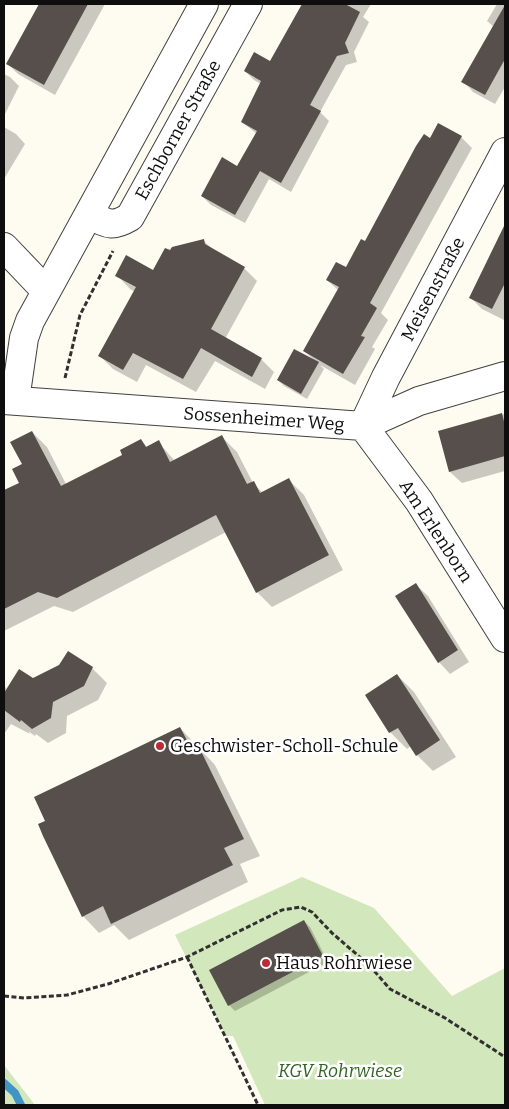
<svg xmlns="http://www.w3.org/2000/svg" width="509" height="1109" viewBox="0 0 509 1109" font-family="Bitter,serif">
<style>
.green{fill:#d2e7bb}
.shadow{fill:#0003}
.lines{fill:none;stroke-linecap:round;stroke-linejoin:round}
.stream{stroke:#4293c6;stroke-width:8}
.building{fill:#564f4b}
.minor-casing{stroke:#414141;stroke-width:30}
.path{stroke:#303030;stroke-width:3;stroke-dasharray:5 2.5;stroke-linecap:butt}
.minor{stroke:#fff;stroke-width:28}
.poi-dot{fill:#b82d35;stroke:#fff;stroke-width:2}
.labels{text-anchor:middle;stroke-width:5;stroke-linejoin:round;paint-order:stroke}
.street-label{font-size:18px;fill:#0e0e0e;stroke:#fff}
.poi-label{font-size:18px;fill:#0e0e0e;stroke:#fff;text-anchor:start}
.park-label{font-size:18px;font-style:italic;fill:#306322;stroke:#fff}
</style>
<rect width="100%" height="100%" fill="#fefbf0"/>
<path class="green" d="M302,877L374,908L452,996L505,968V1105H265L233,1036H226L175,935Z
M4,1065L35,1105H4Z"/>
<path class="shadow" d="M41,4H105L55,95L18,74L8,64Z
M306,4H371L363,17L369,22L354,52L357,62L346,65L320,112L329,121L291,192L269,179L245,223L211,205L202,196L238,168L257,134L242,122L261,84L254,80L245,71L270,63Z
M497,4H505V87L495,104L473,92L463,81L494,27L487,21Z
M4,74L10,77L19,86L4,116Z
M4,127L16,134L25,144L4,179Z
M461,137L472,148L381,313L388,320L372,347L375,349L355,385L320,365L324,369L307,399L284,386L278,380L314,360L304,351L338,290L327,280L346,269L365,243L431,139Z
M505,236V316L504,320L482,309L471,298Z
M203,240L213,250L244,268L257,281L225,339L261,359L274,372L265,389L215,361L196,392L146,365L137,382L113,369L100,356L135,292L130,289L117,275L154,272L170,252Z
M505,414V471L462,483L450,472L439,432Z
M32,432L47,447L66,484L124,455L141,441L148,448L158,442L175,461L222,437L237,452L253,483L263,493L289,480L304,495L343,570L272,607L257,592L226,532L73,612L54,606L4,631V511L7,509L4,502V492L20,483Z
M416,585L428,596L469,662L450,674L439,662Z
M92,668L107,683L98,700L67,716L66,733L48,743L36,734L35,736L28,731L30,734L11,724L4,734V685L7,690L33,679Z
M397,675L414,692L456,757L433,771L417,755L411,746L407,749L390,732Z
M180,728L215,765L260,856L240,864L248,882L129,940L114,925L99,933L83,916Z
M304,921L310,927L328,962L235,1011L229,1005Z"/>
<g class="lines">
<path class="stream" d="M4,1083L15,1093L21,1105"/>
</g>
<path class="building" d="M39,4H88L44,85L6,64Z
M302,4H345L360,12L345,43L349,53L337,56L310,105L321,111L281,183L260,171L235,215L201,196L222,157L237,166L257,131L241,122L261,81L244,71L254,52L270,61Z
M505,5V59L485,95L461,82Z
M438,123L462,136L370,303L377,308L361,336L365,337L343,374L303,351L339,287L326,280L336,262L346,267L361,239L365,241L416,146L424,134L430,138Z
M505,224V283L492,309L469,298Z
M204,239L205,244L245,267L211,329L262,358L252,377L201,348L183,379L133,353L123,370L98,356L136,287L115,276L126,255L153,270L165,248L170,250L172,247Z
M294,349L319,362L301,394L277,380Z
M502,413L505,426V456L449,472L438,431Z
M32,431L61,486L122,455L120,450L141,439L146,447L159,440L170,462L222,435L247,484L254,481L260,493L289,478L329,555L256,593L216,515L57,598L38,592L4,609V490L19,483L12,469L22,464L10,442Z
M416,583L458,650L438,663L395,596Z
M68,651L93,667L84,686L53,702L51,718L32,729L21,720L20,722L4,710V693L19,669L33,678L59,665Z
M397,674L440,740L416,756L398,728L389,733L365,695Z
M180,727L192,750L199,747L244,839L224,848L233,865L111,924L103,906L82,917L43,836L38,824L45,821L34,797Z
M304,920L323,956L228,1006L209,970Z"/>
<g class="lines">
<defs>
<path id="minor" d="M89,214C108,224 111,228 130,217L248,4
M4,247L46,291
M4,400L363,426L419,401L505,376
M15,400L24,338L30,321L204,4
M363,426L386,377L505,152
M363,426L419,501L505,638"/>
</defs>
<use href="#minor" class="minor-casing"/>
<path class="path" d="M65,378L80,315L113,251
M187,957L258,1105
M4,996L24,998L67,995L108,984L187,957L282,910L301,907L312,912L332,933L369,965L390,989L445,1018L505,1057"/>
<use href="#minor" class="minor"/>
</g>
<g class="poi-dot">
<circle cx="160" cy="746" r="5"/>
<circle cx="266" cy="963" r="5"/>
</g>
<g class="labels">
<g class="street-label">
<text transform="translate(178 130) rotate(-61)" y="6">Eschborner Straße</text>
<text transform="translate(433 289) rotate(-62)" y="6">Meisenstraße</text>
<text transform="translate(264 419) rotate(4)" y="6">Sossenheimer Weg</text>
<text transform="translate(436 531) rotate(57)" y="6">Am Erlenborn</text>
</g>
<g class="poi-label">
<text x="170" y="752">Geschwister-Scholl-Schule</text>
<text x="276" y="969">Haus Rohrwiese</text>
</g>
<g class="park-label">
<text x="340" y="1077">KGV Rohrwiese</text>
</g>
</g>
<rect width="509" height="1109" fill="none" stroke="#0e0e0e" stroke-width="10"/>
</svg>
